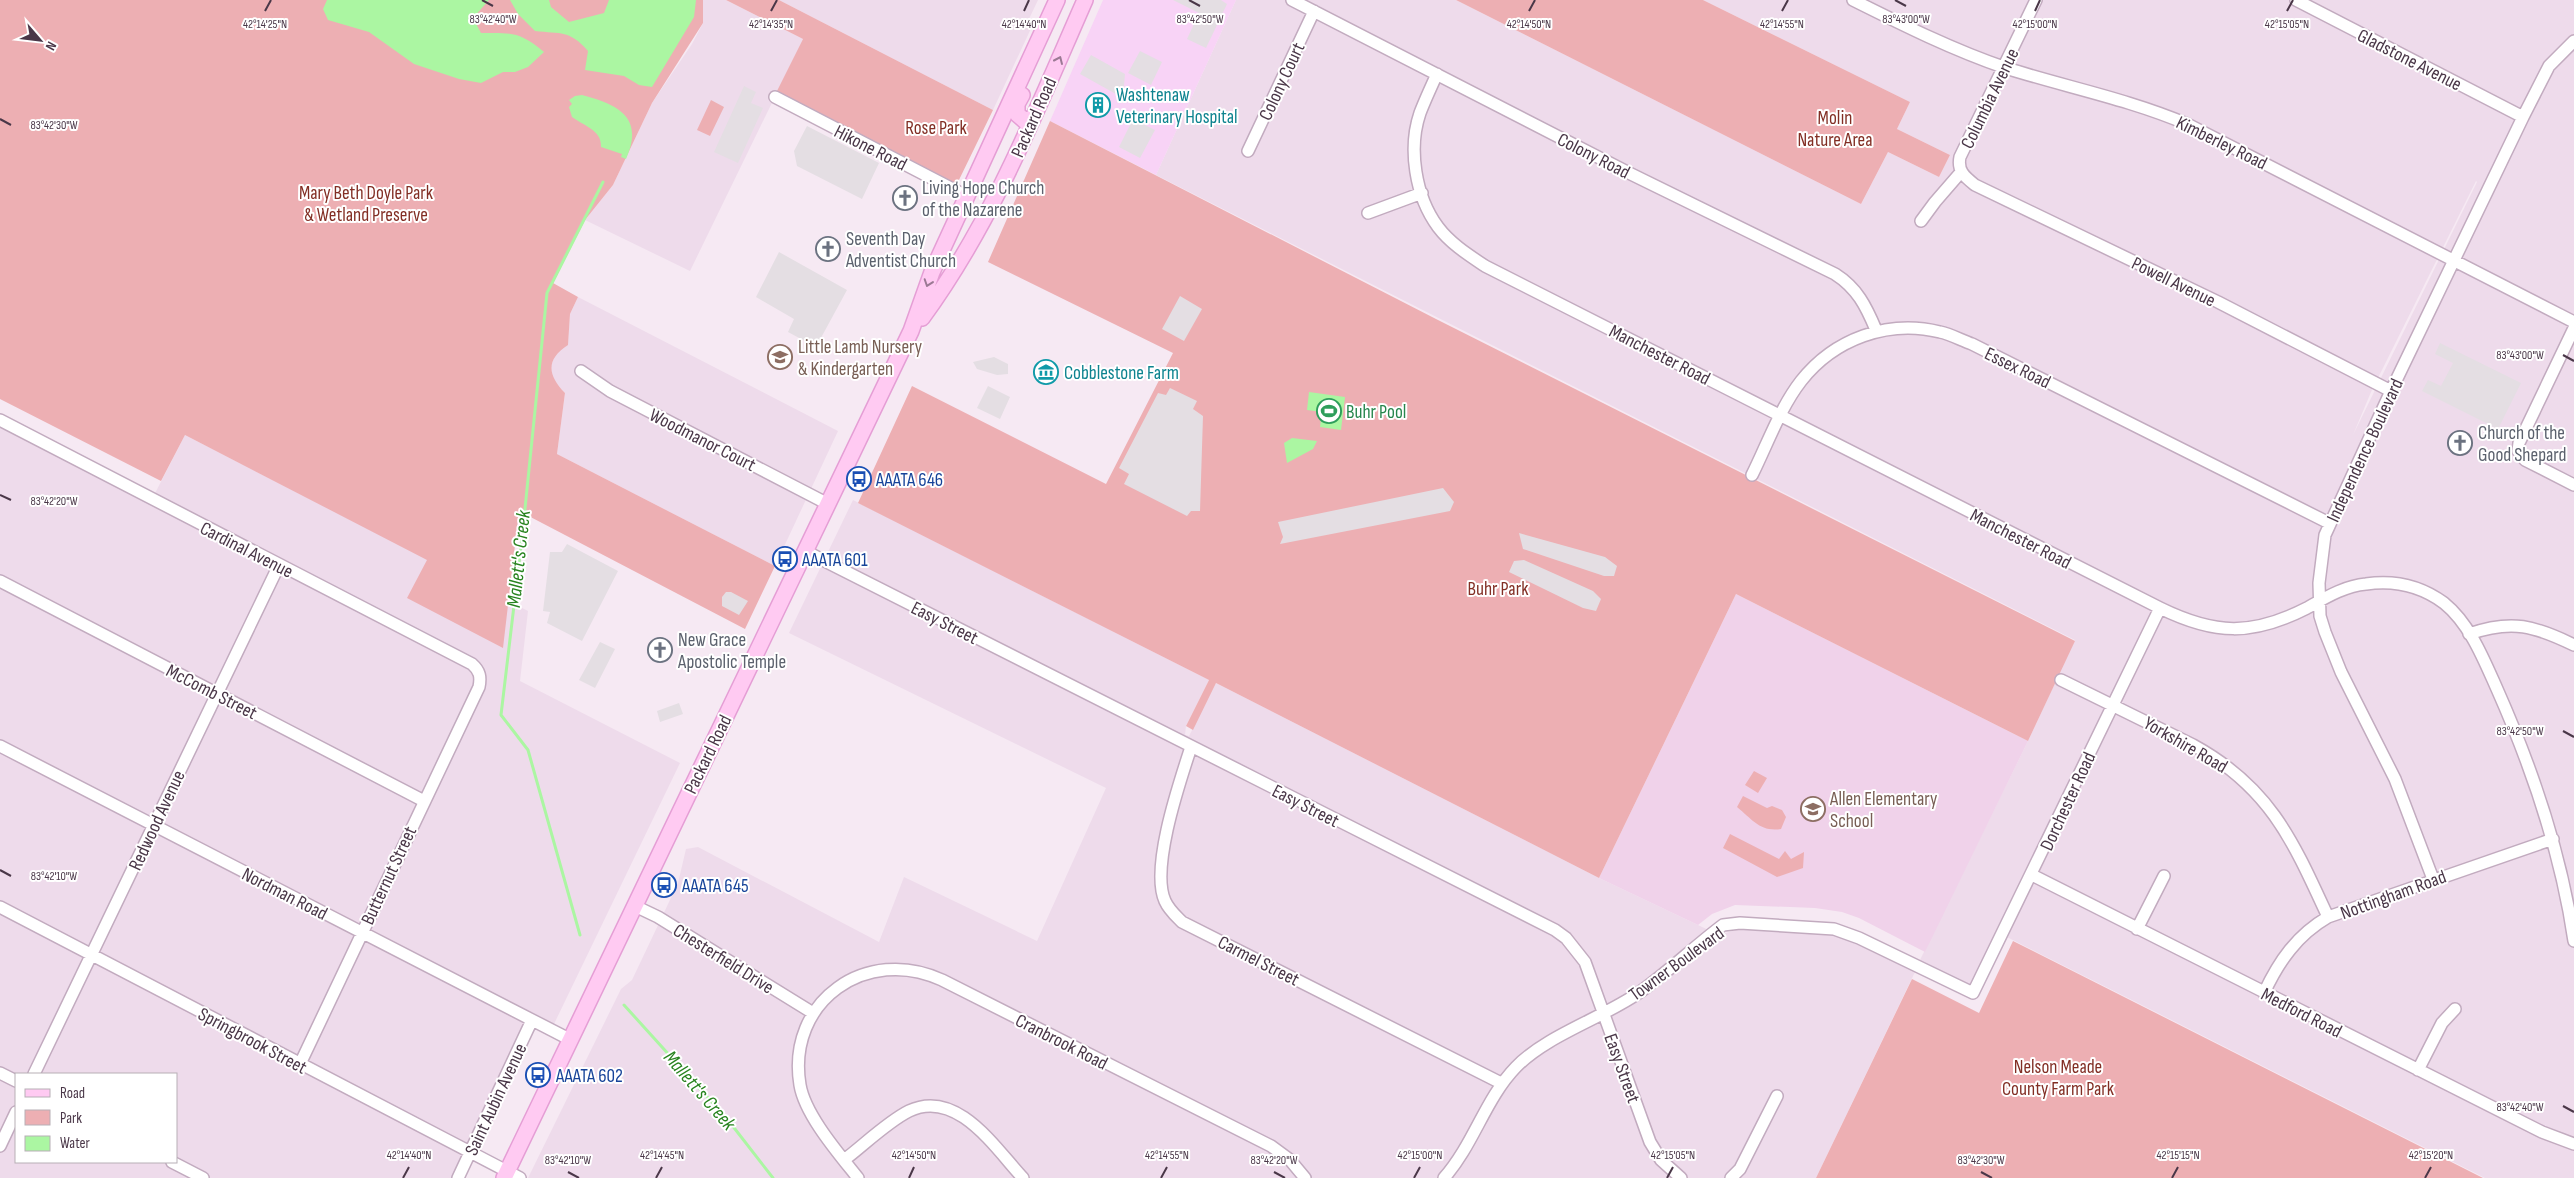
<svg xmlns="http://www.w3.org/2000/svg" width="2574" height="1178" viewBox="0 0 2574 1178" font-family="'Sofia Sans Condensed',sans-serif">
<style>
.residential{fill:#eedbeb;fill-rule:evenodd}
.commercial{fill:#f8d3f6}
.education{fill:#f0d2ea}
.green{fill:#edafb3}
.parking{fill:#e4dee3}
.water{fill:#abf6a2}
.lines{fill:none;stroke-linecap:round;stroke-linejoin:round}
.stream{stroke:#abf6a2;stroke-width:3}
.minor-casing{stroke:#c2abbf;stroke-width:14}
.secondary-casing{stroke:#e59ed5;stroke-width:18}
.minor{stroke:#fff;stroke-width:11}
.secondary{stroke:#ffcaf2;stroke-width:15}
.oneway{stroke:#9b7994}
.ticks{fill:none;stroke:#4a3748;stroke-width:2}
.labels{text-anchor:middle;stroke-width:4;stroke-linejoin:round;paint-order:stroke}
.street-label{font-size:19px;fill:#4a3748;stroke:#fff}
.culture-label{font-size:19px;fill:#0d838f;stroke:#fff;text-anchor:start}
.park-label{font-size:19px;fill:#822e24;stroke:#fff}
.worship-label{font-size:19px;fill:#5b616d;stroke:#fff;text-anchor:start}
.education-label{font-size:19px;fill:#785e54;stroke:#fff;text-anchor:start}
.leisure-label{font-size:19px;fill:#27864d;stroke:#fff;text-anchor:start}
.transit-label{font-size:19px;fill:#164399;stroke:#fff;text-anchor:start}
.water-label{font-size:20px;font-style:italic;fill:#28831f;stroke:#fff}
.ticks-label{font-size:12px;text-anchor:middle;fill:#4a3748;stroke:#fff;stroke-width:4;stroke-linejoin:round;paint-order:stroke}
</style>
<rect width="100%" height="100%" fill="#f6e9f3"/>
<path class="residential" d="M703,0H726L803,39L690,271L585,220L613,185L652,103L692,44L703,23Z
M779,0H1038L1029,19L1034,22L993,110Z
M1236,0H1456L1861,204L1888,152L1939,177L1950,155L1897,129L1910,102L1703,0H2574V1178H2485L1999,933L1969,988L1919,962L2028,741L2075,640L1156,175ZM2476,181L2477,182L2353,435L2371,392Z
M578,297L838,431L775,566L557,454L565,393L552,379L551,366L556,352L568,344L570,314Z
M0,425L150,503L185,435L528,611L520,681L680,763L554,1024L532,1012L453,1178H0ZM16,1074H176V1162H16Z
M853,500L1209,680L1186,726L1185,735L1189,736L1216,683L1599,878L1719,935L1739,929L1839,936L1915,972L1816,1178H528L621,989L632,980L678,883L686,849L698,847L879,942L904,877L1037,941L1106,788L789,633Z"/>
<path class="commercial" d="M1103,0H1236L1156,175L1050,121Z"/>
<path class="education" d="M1736,594L2028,741L1925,952L1859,918L1842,912L1815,908L1735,905L1712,914L1698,925L1599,878Z"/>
<path class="green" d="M0,0H703V23L652,103L613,185L585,220L553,283L578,297L570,314L568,345C546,359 547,375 565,393L557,454L775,566L745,629L519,511L503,648L407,598L427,560L185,435L161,481L0,399Z
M726,0H779L993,110L957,184L777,91L803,39Z
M1456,0H1703L1910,102L1897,129L1950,155L1939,177L1888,152L1861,204Z
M711,100L724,107L710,136L697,130Z
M1050,121L1436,319L2075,641L2028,741L1736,594L1599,878L1216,683L1193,730L1186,726L1209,680L858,503L912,386L1106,484L1173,353L988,262Z
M1754,771L1767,778L1758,793L1745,785Z
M1743,796L1767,808L1772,806L1782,810L1786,817L1781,829C1760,832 1753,820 1737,807Z
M1730,834L1779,859L1785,851L1791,859L1804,852L1803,868L1777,877L1723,848Z
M2013,941L2483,1178H1816L1912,979L1979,1013Z"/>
<path class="parking" d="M1173,0H1221L1227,4L1206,48L1187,39L1199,13Z
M1140,51L1162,62L1151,85L1128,73Z
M1091,55L1125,74L1123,98L1080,74Z
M744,86L756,92L751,103L763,108L738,163L714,152Z
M1133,119L1155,130L1140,158L1119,147Z
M807,126L879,163L862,199L797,166L794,151Z
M779,252L847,290L816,347L788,332L794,319L756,297Z
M1180,296L1202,309L1184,341L1162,329Z
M2440,343L2521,383L2498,429L2422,391L2428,380L2441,386L2453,363L2435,354Z
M994,357L1008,364V374L997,375L977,369L973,362Z
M988,386L1010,397L1000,419L977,408Z
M1170,388L1197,401L1193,409L1203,416L1200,511H1191L1187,516L1124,484L1129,474L1119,468L1158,393L1166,395Z
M1443,488L1454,502L1450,511L1280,544L1283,537L1278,522Z
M1519,533L1605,557L1617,566L1614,576H1604L1523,549Z
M567,544L618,571L582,641L547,623L550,612L543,611L550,552H562Z
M1524,560L1593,591L1601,599L1596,611L1583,608L1509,572L1514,561Z
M726,592H731L748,601L739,615L722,606V597Z
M600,642L615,649L595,688L579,680Z
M679,703L683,714L660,722L657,711Z"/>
<path class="water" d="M327,0H489L473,18L481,33C511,33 519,31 544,52L528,67L515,72H503L481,83L459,79L414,64L369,32L328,20L323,9Z
M510,0H549L551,7L569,22L604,13L609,0H696L694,17L652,87L639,85L624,76L585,70L588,51C570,30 561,34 535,31L518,14Z
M582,95C620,105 644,118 626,159L621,157L622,154L601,147C602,130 584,126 572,117L569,107L572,104L569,100L575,96Z
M1309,392L1345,397L1341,430L1320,427L1322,412L1307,410Z
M1292,438L1317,441L1313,449L1287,463L1284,443Z"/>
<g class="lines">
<path class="stream" d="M580,935L528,750L501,715L522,538L547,293L603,182
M624,1005L728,1120L773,1178"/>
<defs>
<path id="minor" d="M1292,0L1631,174L1835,274C1857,288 1866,306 1876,330
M1853,0C1903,25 1953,50 2006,68C2066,87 2128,99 2187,124L2574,322
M2036,0L1960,157C1957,171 1965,177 1975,185L2218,302L2391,391
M2296,0L2523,117
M1437,74C1431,87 1425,100 1420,113C1408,148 1415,196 1438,227C1450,243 1467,254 1485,266L2160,608C2215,635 2252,636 2307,608C2325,598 2344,586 2366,584C2394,580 2421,586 2444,603C2470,624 2484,660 2497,689C2533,770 2561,852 2574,941
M775,97L968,197
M1248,151L1314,11
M1368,213L1422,193
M1921,221L1935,202L1961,172
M2574,328L2519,443L2518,451L2525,460L2574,485
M581,371L610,391L828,504
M0,420L472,664C480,671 481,677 479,687L300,1064
M1752,475C1767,445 1780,408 1801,381C1834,339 1888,319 1940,332C1950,334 1961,340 1972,344L2329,523
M805,551L1555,930L1566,938L1585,962L1650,1142L1661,1160L1681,1178
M0,581L424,801
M2469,634C2512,619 2535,626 2574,645
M2061,680L2193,745C2270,787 2293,841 2328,917
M0,746L571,1040
M1191,747C1180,781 1150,868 1165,901C1169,910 1175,915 1182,922L1501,1083
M2032,875L2542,1132L2574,1144
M2433,879L2395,779L2341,672L2325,632L2320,616L2319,583L2325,535L2391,391L2523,117L2549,66L2574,41
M635,906L658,917L813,1013
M0,907L520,1178
M2137,929L2164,876
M2264,993C2279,961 2297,935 2328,917L2553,839
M2418,1070L2442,1023L2455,1009
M0,1073L16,1081
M34,1074L279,565
M0,1146L16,1112
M844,1160C864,1145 887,1122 909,1111C957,1088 995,1148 1023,1178
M172,1162L203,1178
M458,1178L532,1020
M858,1178C839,1154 805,1115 800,1085C786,1001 867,945 942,980L1271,1146L1290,1160L1305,1178
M1444,1178C1474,1144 1485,1099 1516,1067C1547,1035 1603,1018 1640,992C1669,971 1695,946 1723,925L1740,923L1834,929L1859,938L1973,993L2160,608
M1731,1178L1740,1169L1777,1096"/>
<path id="secondary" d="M1022,95L1017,104V114L1025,121L1032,118
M922,318C993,221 1037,109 1085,0
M504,1178L911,331L932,272L1057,0"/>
</defs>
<use href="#minor" class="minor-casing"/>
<use href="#secondary" class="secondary-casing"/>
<use href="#minor" class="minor"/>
<use href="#secondary" class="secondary"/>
</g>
<defs><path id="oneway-chevron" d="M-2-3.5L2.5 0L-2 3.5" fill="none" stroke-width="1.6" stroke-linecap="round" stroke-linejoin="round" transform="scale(1.25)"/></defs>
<g class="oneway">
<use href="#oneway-chevron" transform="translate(1059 60) rotate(-66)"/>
<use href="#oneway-chevron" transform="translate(928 283) rotate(109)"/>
</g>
<path class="ticks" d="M482,0L493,6M1189,0L1200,6M1895,0L1906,6M265,11L271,0M771,11L777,0M1024,11L1029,0M1529,11L1535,0M1782,11L1788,0M2035,11L2040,0M2287,11L2293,0M0,119L11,125M2563,355L2574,361M0,495L11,500M2563,731L2574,737M0,870L11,876M2563,1106L2574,1112M568,1172L579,1178M1274,1172L1285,1178M1981,1172L1992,1178M403,1178L409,1167M656,1178L662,1167M909,1178L914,1167M1161,1178L1167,1167M1414,1178L1420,1167M1667,1178L1673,1167M2172,1178L2178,1167M2425,1178L2431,1167"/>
<defs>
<symbol id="building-ring" viewBox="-11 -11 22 22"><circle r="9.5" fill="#fff" stroke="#0f9aa8" stroke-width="1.5"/><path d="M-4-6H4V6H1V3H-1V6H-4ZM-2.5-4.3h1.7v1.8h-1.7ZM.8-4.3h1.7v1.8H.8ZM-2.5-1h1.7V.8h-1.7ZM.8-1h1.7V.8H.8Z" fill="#0f9aa8"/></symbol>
<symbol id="church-ring" viewBox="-11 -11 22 22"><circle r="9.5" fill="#fff" stroke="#6b7280" stroke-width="1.5"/><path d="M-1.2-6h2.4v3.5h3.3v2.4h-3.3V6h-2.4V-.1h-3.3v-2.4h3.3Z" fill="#6b7280"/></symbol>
<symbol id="school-ring" viewBox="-11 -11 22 22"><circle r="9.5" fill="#fff" stroke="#8d6e63" stroke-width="1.5"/><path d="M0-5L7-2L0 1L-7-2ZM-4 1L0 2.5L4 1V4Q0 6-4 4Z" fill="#8d6e63"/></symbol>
<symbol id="museum-ring" viewBox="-11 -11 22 22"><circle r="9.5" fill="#fff" stroke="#0f9aa8" stroke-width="1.5"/><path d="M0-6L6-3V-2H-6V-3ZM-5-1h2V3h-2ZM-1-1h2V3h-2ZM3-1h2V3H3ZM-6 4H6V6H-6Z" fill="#0f9aa8"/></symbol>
<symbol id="stadium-ring" viewBox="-11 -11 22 22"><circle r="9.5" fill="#fff" stroke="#2e9e5b" stroke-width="1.5"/><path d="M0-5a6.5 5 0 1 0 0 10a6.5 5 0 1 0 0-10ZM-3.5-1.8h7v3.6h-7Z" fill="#2e9e5b"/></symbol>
<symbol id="bus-ring" viewBox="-11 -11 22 22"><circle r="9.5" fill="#fff" stroke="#1a4fb4" stroke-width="1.5"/><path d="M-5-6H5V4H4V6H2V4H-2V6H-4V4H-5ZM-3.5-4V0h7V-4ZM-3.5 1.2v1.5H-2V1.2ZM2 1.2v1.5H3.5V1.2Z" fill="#1a4fb4"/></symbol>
</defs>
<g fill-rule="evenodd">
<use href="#building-ring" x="1084" y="91" width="28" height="28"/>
<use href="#church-ring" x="891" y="184" width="28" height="28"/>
<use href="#church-ring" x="814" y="235" width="28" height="28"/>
<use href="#school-ring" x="766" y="343" width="28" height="28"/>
<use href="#museum-ring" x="1032" y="358" width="28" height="28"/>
<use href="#stadium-ring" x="1315" y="397" width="28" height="28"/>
<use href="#church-ring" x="2446" y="429" width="28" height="28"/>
<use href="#bus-ring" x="845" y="465" width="28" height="28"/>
<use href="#bus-ring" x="771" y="545" width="28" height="28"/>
<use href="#church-ring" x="646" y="636" width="28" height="28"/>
<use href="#school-ring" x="1799" y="795" width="28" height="28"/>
<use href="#bus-ring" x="650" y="871" width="28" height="28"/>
<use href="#bus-ring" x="524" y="1061" width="28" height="28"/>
</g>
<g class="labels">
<g class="street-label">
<text transform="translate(2410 59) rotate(27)" y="7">Gladstone Avenue</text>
<text transform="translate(1281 81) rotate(-65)" y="7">Colony Court</text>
<text transform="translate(1989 98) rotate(-64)" y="7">Columbia Avenue</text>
<text transform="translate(1033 117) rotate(-66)" y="7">Packard Road</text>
<text transform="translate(2222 142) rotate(26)" y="7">Kimberley Road</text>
<text transform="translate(871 147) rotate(27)" y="7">Hikone Road</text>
<text transform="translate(1594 155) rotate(27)" y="7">Colony Road</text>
<text transform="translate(2174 281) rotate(26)" y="7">Powell Avenue</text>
<text transform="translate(1660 354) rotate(27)" y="7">Manchester Road</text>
<text transform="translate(2018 367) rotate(26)" y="7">Essex Road</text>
<text transform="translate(703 439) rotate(27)" y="7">Woodmanor Court</text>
<text transform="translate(2364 450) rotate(-65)" y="7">Independence Boulevard</text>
<text transform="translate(2021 538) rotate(27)" y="7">Manchester Road</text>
<text transform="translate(247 549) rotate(27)" y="7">Cardinal Avenue</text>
<text transform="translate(945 622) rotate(27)" y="7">Easy Street</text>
<text transform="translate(212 691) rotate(27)" y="7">McComb Street</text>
<text transform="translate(2186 744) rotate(30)" y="7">Yorkshire Road</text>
<text transform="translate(707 754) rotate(-64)" y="7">Packard Road</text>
<text transform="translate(2067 801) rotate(-65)" y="7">Dorchester Road</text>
<text transform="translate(1306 805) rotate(27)" y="7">Easy Street</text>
<text transform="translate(156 820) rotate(-65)" y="7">Redwood Avenue</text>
<text transform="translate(388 875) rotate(-65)" y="7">Butternut Street</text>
<text transform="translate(285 893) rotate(27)" y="7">Nordman Road</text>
<text transform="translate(2393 894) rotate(-20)" y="7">Nottingham Road</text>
<text transform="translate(724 958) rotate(32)" y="7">Chesterfield Drive</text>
<text transform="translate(1259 960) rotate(27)" y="7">Carmel Street</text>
<text transform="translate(1676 963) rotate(-36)" y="7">Towner Boulevard</text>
<text transform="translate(2302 1012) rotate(27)" y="7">Medford Road</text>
<text transform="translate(253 1040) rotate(28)" y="7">Springbrook Street</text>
<text transform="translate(1062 1041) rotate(27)" y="7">Cranbrook Road</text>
<text transform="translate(1623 1068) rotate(70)" y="7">Easy Street</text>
<text transform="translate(495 1099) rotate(-65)" y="7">Saint Aubin Avenue</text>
</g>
<g class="culture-label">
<text x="1116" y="101">Washtenaw<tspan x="1116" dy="22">Veterinary Hospital</tspan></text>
<text x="1064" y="379">Cobblestone Farm</text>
</g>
<g class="park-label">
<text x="1835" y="124">Molin<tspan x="1835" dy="22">Nature Area</tspan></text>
<text x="936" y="134">Rose Park</text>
<text x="366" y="199">Mary Beth Doyle Park<tspan x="366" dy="22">&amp; Wetland Preserve</tspan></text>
<text x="1498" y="595">Buhr Park</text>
<text x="2058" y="1073">Nelson Meade<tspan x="2058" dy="22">County Farm Park</tspan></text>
</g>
<g class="worship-label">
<text x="922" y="194">Living Hope Church<tspan x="922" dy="22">of the Nazarene</tspan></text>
<text x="846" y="245">Seventh Day<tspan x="846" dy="22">Adventist Church</tspan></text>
<text x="2478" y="439">Church of the<tspan x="2478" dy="22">Good Shepard</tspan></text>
<text x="678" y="646">New Grace<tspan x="678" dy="22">Apostolic Temple</tspan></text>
</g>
<g class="education-label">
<text x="798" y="353">Little Lamb Nursery<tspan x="798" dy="22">&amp; Kindergarten</tspan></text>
<text x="1830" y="805">Allen Elementary<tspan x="1830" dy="22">School</tspan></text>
</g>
<g class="leisure-label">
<text x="1346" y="418">Buhr Pool</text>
</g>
<g class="transit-label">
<text x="876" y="486">AAATA 646</text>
<text x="802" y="566">AAATA 601</text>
<text x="682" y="892">AAATA 645</text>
<text x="556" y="1082">AAATA 602</text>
</g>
<g class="water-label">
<text transform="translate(518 559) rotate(-84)" y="7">Mallett's Creek</text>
<text transform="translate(700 1090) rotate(49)" y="7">Mallett's Creek</text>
</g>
</g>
<g class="ticks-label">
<text x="493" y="23">83°42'40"W</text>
<text x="1200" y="23">83°42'50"W</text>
<text x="1906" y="23">83°43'00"W</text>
<text x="265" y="28">42°14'25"N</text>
<text x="771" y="28">42°14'35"N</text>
<text x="1024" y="28">42°14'40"N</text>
<text x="1529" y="28">42°14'50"N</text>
<text x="1782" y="28">42°14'55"N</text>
<text x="2035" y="28">42°15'00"N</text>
<text x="2287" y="28">42°15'05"N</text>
<text x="54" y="129">83°42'30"W</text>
<text x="2520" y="359">83°43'00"W</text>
<text x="54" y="505">83°42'20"W</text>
<text x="2520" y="735">83°42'50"W</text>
<text x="54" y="880">83°42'10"W</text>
<text x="2520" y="1111">83°42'40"W</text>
<text x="409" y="1159">42°14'40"N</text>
<text x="662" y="1159">42°14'45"N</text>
<text x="914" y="1159">42°14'50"N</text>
<text x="1167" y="1159">42°14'55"N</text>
<text x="1420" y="1159">42°15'00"N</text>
<text x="1673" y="1159">42°15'05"N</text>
<text x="2178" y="1159">42°15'15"N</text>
<text x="2431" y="1159">42°15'20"N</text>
<text x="568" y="1164">83°42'10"W</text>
<text x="1274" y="1164">83°42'20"W</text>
<text x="1981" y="1164">83°42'30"W</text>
</g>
<rect x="15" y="1073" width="162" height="90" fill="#ffffff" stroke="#b7afb6"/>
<rect x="25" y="1089" width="25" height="8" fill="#ffcaf2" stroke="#b7afb6"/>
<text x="60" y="1098" font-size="15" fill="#4a3748">Road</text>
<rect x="25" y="1110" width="25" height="15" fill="#edafb3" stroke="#b7afb6"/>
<text x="60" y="1123" font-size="15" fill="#4a3748">Park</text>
<rect x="25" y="1136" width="25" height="15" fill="#abf6a2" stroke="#b7afb6"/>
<text x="60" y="1148" font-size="15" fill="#4a3748">Water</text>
<g transform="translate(40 40) rotate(118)" stroke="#ffffff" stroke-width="4" paint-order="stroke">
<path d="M0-4L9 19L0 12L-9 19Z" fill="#4a3748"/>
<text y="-8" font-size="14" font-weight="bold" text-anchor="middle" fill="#4a3748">N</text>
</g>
</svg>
